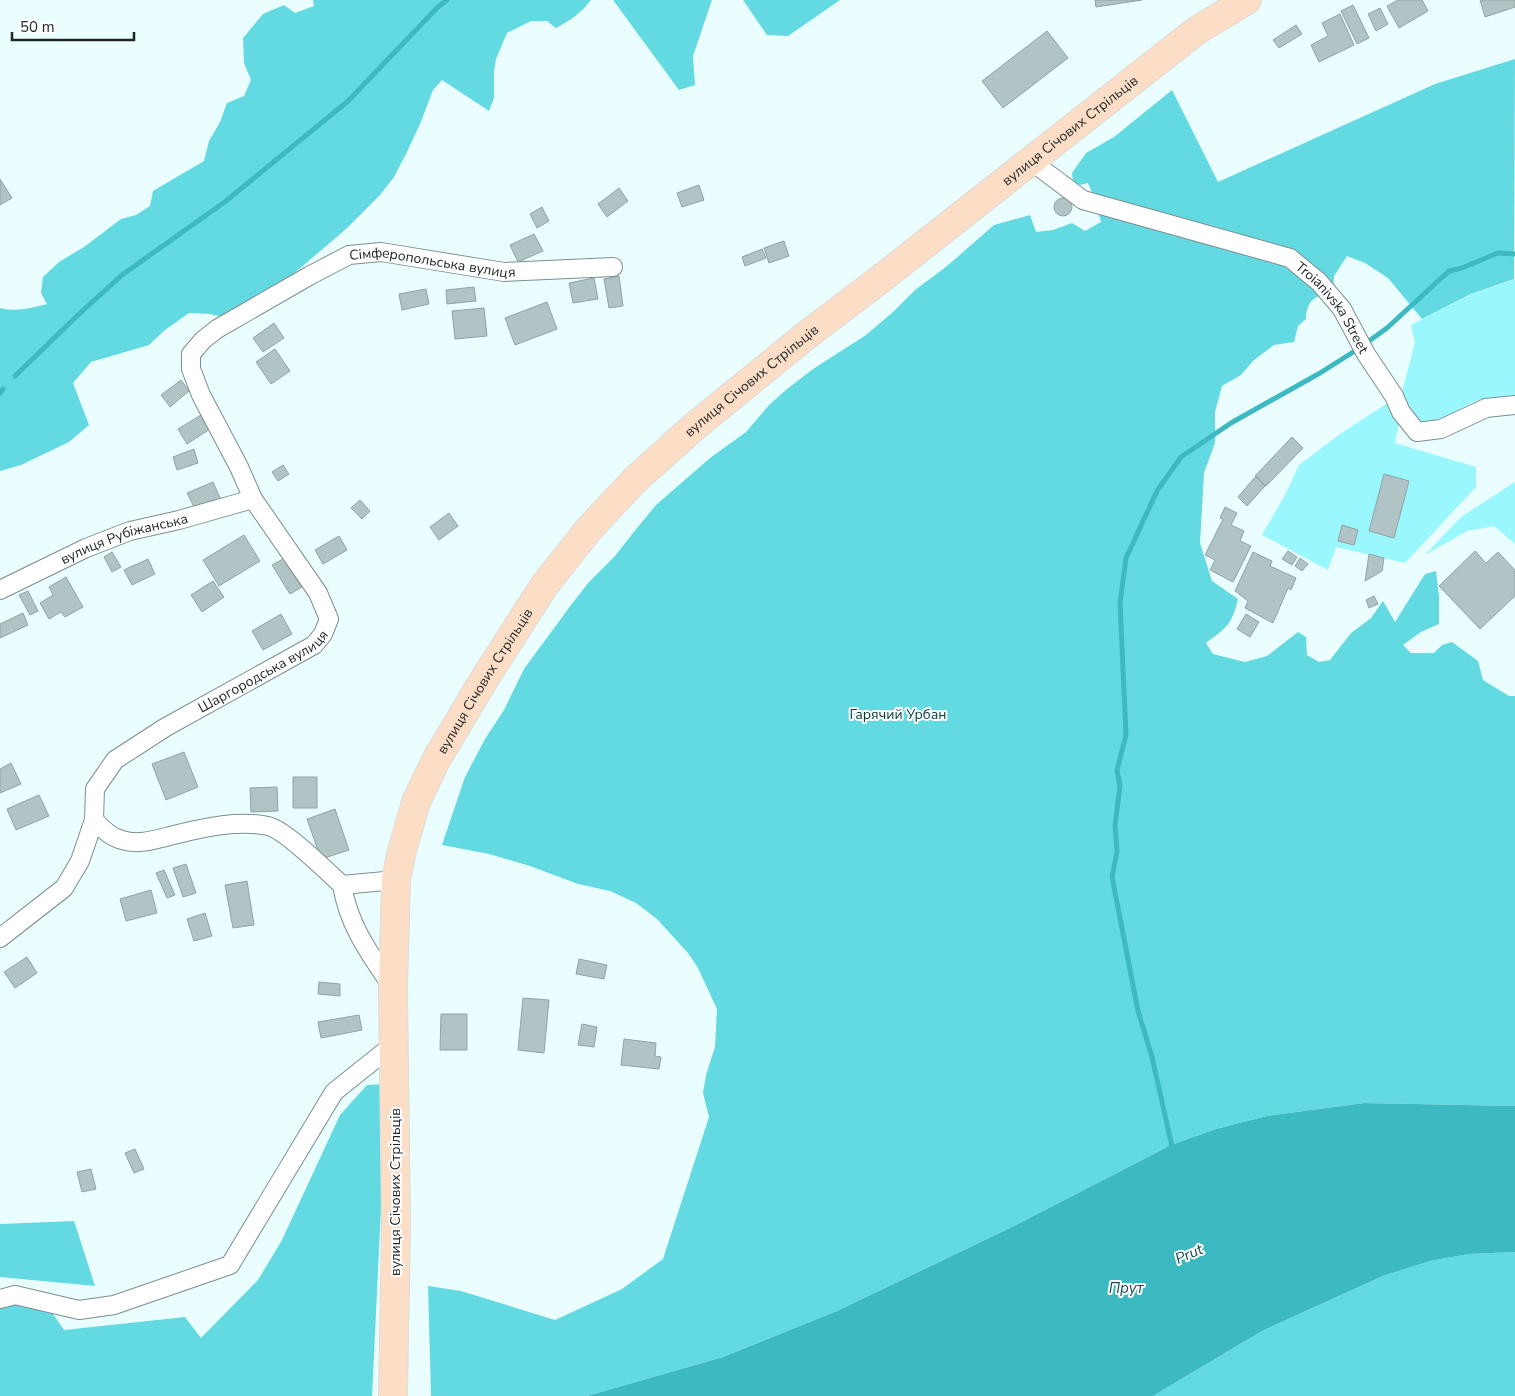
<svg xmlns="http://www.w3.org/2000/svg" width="1515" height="1396" viewBox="0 0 1515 1396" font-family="'Nunito Sans',sans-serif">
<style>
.green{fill:#99f7fd}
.forest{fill:#63dae1}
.water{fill:#3db9c1}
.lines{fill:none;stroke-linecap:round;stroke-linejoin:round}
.stream{stroke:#3db9c1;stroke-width:5}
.building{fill:#b1c4c5;stroke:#90a2a3}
.minor-casing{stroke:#7c8e8f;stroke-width:20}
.primary-casing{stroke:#dbdcdc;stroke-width:30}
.minor{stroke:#fff;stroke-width:18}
.primary{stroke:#fcddc6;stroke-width:28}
.labels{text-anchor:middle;stroke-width:4;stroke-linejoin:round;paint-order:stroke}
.street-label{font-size:14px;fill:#1e2525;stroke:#fff}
.park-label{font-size:14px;fill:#003b3e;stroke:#fff}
.water-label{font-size:15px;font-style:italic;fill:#174c4f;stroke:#fff}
</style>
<rect width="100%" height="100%" fill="#ebfeff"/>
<path class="green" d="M1515,279V397C1504,398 1490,397 1479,400C1459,407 1438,426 1416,421L1402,398V392L1415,342L1411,325L1472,294Z
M1386,404L1400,418L1395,443L1476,467V487L1405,563L1336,547L1328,570L1262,535L1285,495L1299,465L1340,434Z
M1515,482V544L1494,526L1467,531L1425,555L1461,517Z"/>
<path class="forest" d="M313,0H591C582,12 570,21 556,28L547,21H531L507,33L496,59L494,72V98L489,111L442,80L433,90L420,124L406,154L394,177L380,195L346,229L278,287L231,319L210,314L189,313L165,330L149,345L91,362L73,383L89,425L69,442L21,465L0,471V308C16,312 31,308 47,304L41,293L43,277L59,262L84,247L121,219L136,215L150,206L153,191L204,161L209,141L220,122L227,103L244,96L251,80L244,63L243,38L263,14L284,5L295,13L314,6Z
M613,0H712L693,56L695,85L679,90Z
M743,0H840L788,36L767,35Z
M1515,59L1514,279L1471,294L1422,319L1388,278L1365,263L1347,256L1334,276L1333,290C1315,298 1307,298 1306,319L1298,326L1294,342L1274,345L1253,361L1241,375L1222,386L1215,412V443L1204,473L1200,543L1212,581L1238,599C1232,625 1226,628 1206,643L1213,654L1245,662L1267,656L1298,632L1306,637L1307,655L1319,662L1330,660L1351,633L1371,618L1383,601L1395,622L1425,574L1436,571L1439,596V624L1421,632L1403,645L1411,653H1434L1442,645L1452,642L1478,661L1483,680L1509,696H1515V1106L1364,1103L1267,1116L1216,1129L1171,1145L1012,1227L837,1311L723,1357L587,1396H431L428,1286L461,1291L555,1320L622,1289L663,1259L709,1117L703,1093L706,1075L715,1047L717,1009L698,968L688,953L657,919L636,903L610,891L578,884L530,866L489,854L442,845L465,777L485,739L504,710L524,669L571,605L589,582L615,556L633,533L656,505L710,458L746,432L770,404L787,389L813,369L866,335L893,312L915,290L947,266L994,225L1030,215L1036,232L1053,230L1072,223L1085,231L1101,222L1096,202L1088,183L1080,185L1073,181L1072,173L1086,153L1114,137L1172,90L1218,182L1435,84Z
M387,1084L372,1396H0V1307L11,1303L47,1305L64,1330L185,1317L201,1338L258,1280L282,1240L340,1115L367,1085Z
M74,1221L95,1286L0,1277V1224Z
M1515,1252V1396H1153L1262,1331L1383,1276L1430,1261L1469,1254Z"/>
<path class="water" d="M1364,1103L1515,1106V1252L1469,1254L1430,1261L1383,1276L1262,1331L1153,1396H587L723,1357L837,1311L1012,1227L1171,1145L1216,1129L1267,1116Z"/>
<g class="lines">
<path class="stream" d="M15,376L79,314L122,275L226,201L348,101L438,7L447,0
M0,393L3,389
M1173,1151L1152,1057L1138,1011L1112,877L1117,852L1115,825L1120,786L1117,770L1126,735L1120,603L1126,558L1157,491L1181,457L1231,423L1320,373L1358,349L1387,328L1449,271L1462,268L1498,253L1515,254"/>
</g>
<path class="building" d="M1095,0H1142L1096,7Z
M1398,0H1422L1428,11L1399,28L1387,6Z
M1480,0H1515V7L1485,17Z
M1353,5L1369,38L1357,44L1341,11Z
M1380,8L1388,24L1376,31L1368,14Z
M1340,14L1354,45L1319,62L1311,45L1328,36L1322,23Z
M1296,25L1302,34L1279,48L1273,40Z
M1047,31L1068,58L1003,108L982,81Z
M0,179L12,198L0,205Z
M699,185L704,200L682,207L677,193Z
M619,188L628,201L607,217L598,204Z
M1054 207a9 9 0 1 1 18 0a9 9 0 1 1-18 0Z
M542,207L549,221L537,228L530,214Z
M534,234L543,251L518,262L510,245Z
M784,241L789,256L769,263L764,248Z
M762,249L766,258L745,266L742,257Z
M619,276L623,306L609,308L604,279Z
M594,278L598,299L573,303L569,283Z
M474,287L476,301L447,304L446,290Z
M426,289L429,304L402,310L399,294Z
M547,302L557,329L515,345L505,318Z
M484,308L487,336L455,339L452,311Z
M274,323L284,338L263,352L253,338Z
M275,349L290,371L271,384L256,362Z
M181,380L189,391L170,407L161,395Z
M201,415L210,429L187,444L178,429Z
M1292,437L1303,448L1266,486L1255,476Z
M194,449L198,463L177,470L173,457Z
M283,465L289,474L278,481L272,472Z
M1384,474L1409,481L1394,538L1369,531Z
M1256,476L1265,486L1247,506L1238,497Z
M213,482L221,500L196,511L187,493Z
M360,500L370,511L362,519L351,508Z
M1225,507L1237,513L1231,525L1244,531L1240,541L1251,546L1233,582L1210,570L1215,560L1205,555L1223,519L1220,518Z
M449,513L458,526L439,540L430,527Z
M1342,525L1358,530L1354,545L1338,541Z
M244,535L260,561L219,586L203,560Z
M339,536L347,550L323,564L315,550Z
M1288,551L1297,557L1292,565L1282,559Z
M1475,551L1486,563L1498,552L1515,570V596L1480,629L1439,586Z
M112,552L121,567L112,572L104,557Z
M1253,552L1272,561L1270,566L1296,578L1291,590L1288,588L1273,623L1245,608L1248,601L1235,591Z
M1369,554L1384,558L1382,571L1365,581Z
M285,558L302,587L290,594L272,565Z
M1300,558L1308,564L1302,571L1295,566Z
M148,559L155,574L132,585L124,570Z
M66,577L83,607L65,617L61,612L49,619L40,603L53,595L49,587Z
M213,581L224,597L202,612L191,595Z
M28,591L38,611L30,615L19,595Z
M1374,596L1378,604L1369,608L1366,600Z
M23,613L28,625L0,638V624Z
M281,614L292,634L263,650L252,631Z
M1246,614L1259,622L1250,637L1237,629Z
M184,752L198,787L166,800L152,764Z
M11,763L21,784L0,793V769Z
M293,777H317V808H293Z
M277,787L278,811L251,812L250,788Z
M39,795L49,816L16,830L7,809Z
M335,809L349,850L321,859L307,819Z
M186,864L196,893L183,897L173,868Z
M164,870L175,895L167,898L156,873Z
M247,881L254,925L233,928L225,885Z
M151,890L157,913L126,921L120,899Z
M205,913L212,936L194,941L187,919Z
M27,957L37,973L15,988L4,972Z
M579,959L607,965L604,979L576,974Z
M319,982L340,984V996L318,994Z
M523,998L549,1000L544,1053L518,1050Z
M441,1014H467V1050H440Z
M359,1015L362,1030L321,1038L318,1022Z
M582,1024L597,1027L594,1047L578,1045Z
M624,1039L656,1043L655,1056L661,1057L659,1069L621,1065Z
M135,1149L144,1169L134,1173L125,1153Z
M91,1169L96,1189L82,1192L77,1172Z"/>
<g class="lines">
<defs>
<g id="minor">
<path id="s1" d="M1031,161L1083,200L1290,258L1319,282L1342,309L1366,354L1394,396L1401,412L1417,432L1441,429L1486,408L1515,405"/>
<path id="s2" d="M0,590L86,548L130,531L179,520L253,499"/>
<path d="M94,820C102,828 110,837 122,840C140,846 160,838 178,834C206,827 239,820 268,826C286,830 326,871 342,885L396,880"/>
<path d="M342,885C349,927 370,954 393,988"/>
<path id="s3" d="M0,938L64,888L80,861L94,820L95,789L115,760L166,727L314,645L323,634L329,619L318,593L253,499L239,467L201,395L191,369V354L203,340L217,329L309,276L349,255L381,252L504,272L613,267"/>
<path d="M0,1299L15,1295L79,1310L114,1305L230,1265L334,1092L394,1044"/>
</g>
<g id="primary">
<path id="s4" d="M393,1396L396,1224L393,988L396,880L402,851L416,802L436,760L485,678L544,586L589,529L636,479L695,426L808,334L878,281L1196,31L1247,0"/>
</g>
</defs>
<use href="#minor" class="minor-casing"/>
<use href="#primary" class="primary-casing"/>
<use href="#minor" class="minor"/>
<use href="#primary" class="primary"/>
</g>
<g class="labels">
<g class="street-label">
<text dy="5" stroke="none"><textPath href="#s4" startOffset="1546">вулиця Січових Стрільців</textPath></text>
<text dy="5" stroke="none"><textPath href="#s3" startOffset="1056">Сімферопольська вулиця</textPath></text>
<text dy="5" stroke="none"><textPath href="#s1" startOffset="346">Troianivska Street</textPath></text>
<text dy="5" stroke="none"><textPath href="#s4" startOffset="1141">вулиця Січових Стрільців</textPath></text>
<text dy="5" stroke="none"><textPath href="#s2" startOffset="135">вулиця Рубіжанська</textPath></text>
<text dy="5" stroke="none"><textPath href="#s3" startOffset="395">Шаргородська вулиця</textPath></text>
<text dy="5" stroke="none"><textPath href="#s4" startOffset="736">вулиця Січових Стрільців</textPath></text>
<text transform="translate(395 1192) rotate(-90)" y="5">вулиця Січових Стрільців</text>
</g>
<g class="park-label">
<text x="898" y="719">Гарячий Урбан</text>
</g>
<g class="water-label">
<text transform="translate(1189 1254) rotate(-24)" y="5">Prut</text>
<text x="1126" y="1293">Прут</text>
</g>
</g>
<path d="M12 32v8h122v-8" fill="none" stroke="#1e2525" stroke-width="2.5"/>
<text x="20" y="32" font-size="15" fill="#1e2525" stroke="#ffffff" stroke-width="4" paint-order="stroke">50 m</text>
</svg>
